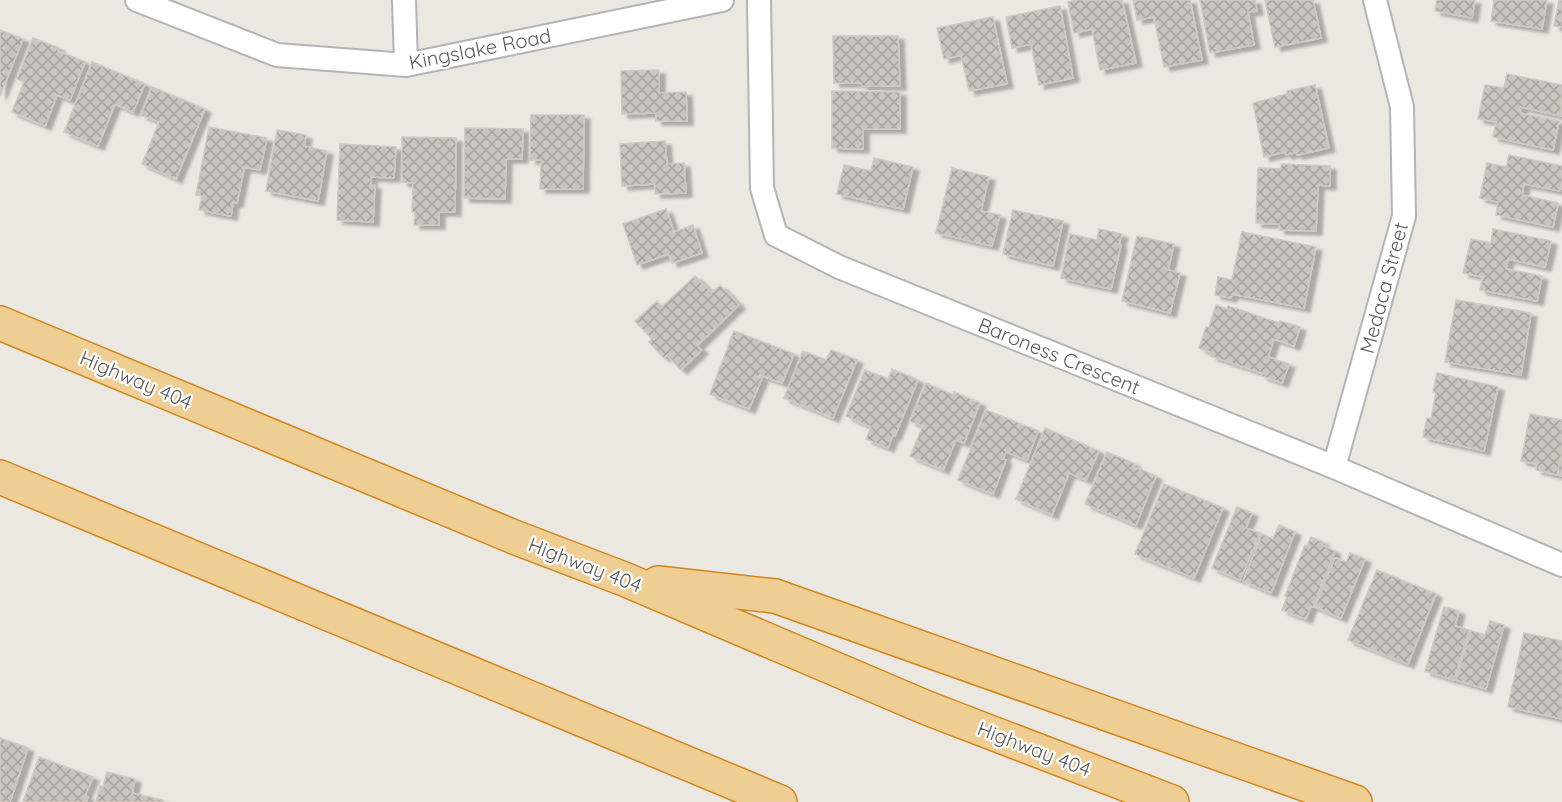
<svg xmlns="http://www.w3.org/2000/svg" width="1562" height="802" viewBox="0 0 1562 802" font-family="Quicksand,sans-serif">
<style>
.building{fill:url(#building-cross-hatch);stroke:#cfc9c1;stroke-width:1.5;filter:url(#shadow)}
.lines{fill:none;stroke-linecap:round;stroke-linejoin:round}
.street-casing{stroke:#b2b4b7;stroke-width:26}
.highway-casing{stroke:#d1851b;stroke-width:36}
.street{stroke:#fff;stroke-width:22}
.highway{stroke:#efce94;stroke-width:33}
.labels{text-anchor:middle;stroke-width:4.5;stroke-linejoin:round;paint-order:stroke}
.street-label{font-size:20px;fill:#5a5d60;stroke:#fff}
</style>
<defs>
<pattern id="building-cross-hatch" width="8" height="8" patternUnits="userSpaceOnUse" patternTransform="scale(1.5)"><rect width="8" height="8" fill="#c8c5c0"/><path d="M0 0l8 8M0 8l8-8" fill="none" stroke="#a5a39f"/></pattern>
<filter id="shadow"><feDropShadow dx="6" dy="4" stdDeviation="1.5" flood-color="#0004"/></filter>
</defs>
<rect width="100%" height="100%" fill="#ebe8e1"/>
<path class="building" d="M1076,0H1122L1136,63L1100,70L1092,29L1074,33L1068,2Z
M1133,0H1190L1202,60L1164,67L1154,17L1137,20Z
M1200,0H1255L1257,11L1248,12L1254,45L1210,53Z
M1265,0H1313L1321,38L1275,47Z
M1437,0H1475L1472,18L1435,11Z
M1494,0H1547L1542,29L1491,21Z
M1559,0H1562V27L1554,26Z
M1060,6L1073,78L1039,85L1031,44L1012,48L1006,17Z
M993,17L1007,84L969,91L961,55L944,59L937,28Z
M0,30L23,39L0,96Z
M833,36H898L900,86H862L861,83H834Z
M33,38L59,48L58,51L85,62L70,100L57,95L45,126L12,112L24,82L17,79Z
M92,62L145,84L133,112L115,104L98,146L64,132Z
M659,70V93L686,92L687,121H656V113L622,114L621,71Z
M1507,74L1562,85L1561,116L1521,107L1520,113L1559,121L1553,150L1493,137L1496,122L1478,119L1485,85L1504,88Z
M1315,85L1329,148L1297,155V152L1286,155L1285,152L1264,157L1253,103L1287,94V91Z
M152,87L205,109L176,179L142,164L159,122L141,115Z
M832,91L900,92V129H863V149L832,148Z
M531,115H584L583,189H540L541,160H530Z
M209,127L267,138L260,170L242,167V168L244,169L237,203H233L231,216L199,210L202,196L196,195Z
M465,128L523,129L522,159H506L505,199L464,198Z
M277,130L306,135L304,146L327,151L318,201L266,191Z
M402,137L456,138L455,212H439V225H414L415,212H412L413,183L402,182Z
M665,141L667,164L684,163L686,193L655,194V184L622,186L620,144Z
M340,144L396,147L394,178L371,177V185H375L373,222L337,220Z
M1509,155L1562,166V185L1560,191L1524,184L1522,195L1558,203L1553,227L1496,215L1498,202L1480,198L1487,163L1506,167Z
M874,158L913,167L903,209L837,194L844,165L871,171Z
M1281,164L1330,166V186L1318,185L1316,231L1279,230V224L1256,223L1258,168L1281,169Z
M952,168L989,177L981,211L1000,215L992,246L936,233Z
M666,209L674,232L693,225L702,253L672,263L669,254L637,265L623,224Z
M1013,210L1063,221L1053,266L1003,254Z
M1099,229L1122,234L1119,244L1121,245L1111,289L1061,278L1070,234L1097,240Z
M1493,229L1551,241L1545,267L1508,259L1506,269L1542,276L1537,301L1480,290L1483,277L1463,273L1471,239L1491,243Z
M1242,232L1316,247L1304,308L1232,294L1231,298L1215,295L1218,277L1232,280Z
M1137,236L1174,244L1168,270L1180,273L1170,313L1122,301Z
M695,276L712,293L720,285L739,305L697,346L702,350L681,370L667,355L664,358L649,342L652,339L635,321L657,301L662,307Z
M1456,300L1531,313L1521,375L1445,362Z
M1216,305L1227,309L1228,306L1279,323L1280,321L1300,327L1294,346L1274,339L1268,357L1289,364L1282,383L1262,376V373L1211,356L1212,353L1199,348L1206,327H1209Z
M734,331L794,354L782,383L760,375L759,377L762,378L749,409L710,394Z
M831,350L857,360L833,418L784,398L803,351L826,360Z
M892,369L918,380L895,436L893,435L888,448L866,439L871,427L846,416L865,370L888,379Z
M1437,373L1498,387L1484,451L1423,437L1427,418L1431,419L1436,392H1433Z
M926,383L953,395L954,392L980,403L964,443L956,440L943,470L910,456L923,426L910,421Z
M986,410L1038,431L1027,460L1006,452L1003,459L1006,460L993,494L958,480Z
M1530,414L1562,420V453L1557,475L1536,470L1537,464L1521,461Z
M1045,428L1099,451L1086,480L1069,473L1052,515L1016,499Z
M1107,452L1135,464L1134,467L1156,476L1136,525L1085,504Z
M1562,453V476L1557,475Z
M1164,484L1223,508L1194,578L1135,554Z
M1237,507L1252,513L1246,528L1260,533L1240,580L1212,568Z
M1279,525L1295,532L1271,593L1243,581L1262,534L1273,539Z
M1311,537L1323,542L1322,545L1335,551L1313,607L1311,606L1306,619L1282,610L1287,597L1285,596L1305,545L1307,546Z
M1350,553L1365,559L1341,618L1315,607L1335,558L1346,562Z
M1377,570L1436,594L1408,664L1348,640Z
M1444,607L1459,611L1455,626L1469,630L1454,680L1425,671Z
M1490,621L1504,625L1486,689L1456,680L1471,631L1485,635Z
M1524,633L1562,641V719L1508,707Z
M0,738L28,748L10,802H0Z
M39,757L93,777L85,796L88,797L86,802H23Z
M107,772L135,779L132,793L163,800V802H96L100,786L103,787Z"/>
<g class="lines">
<defs>
<path id="street" d="M137,0L277,55L406,65L722,0
M404,0L406,65
M759,0L762,188L776,235L839,267L1334,467L1562,565
M1334,467L1404,216L1402,107L1375,0"/>
<path id="highway" d="M0,323L514,537L624,579L927,708L1172,802
M0,477L780,802
M658,583L775,596L1355,802"/>
</defs>
<use href="#street" class="street-casing"/>
<use href="#highway" class="highway-casing"/>
<use href="#street" class="street"/>
<use href="#highway" class="highway"/>
</g>
<g class="labels">
<g class="street-label">
<text transform="translate(480 49) rotate(-11)" y="7">Kingslake Road</text>
<text transform="translate(1384 288) rotate(-75)" y="7">Medaca Street</text>
<text transform="translate(1059 356) rotate(22)" y="7">Baroness Crescent</text>
<text transform="translate(136 380) rotate(23)" y="7">Highway 404</text>
<text transform="translate(585 565) rotate(21)" y="7">Highway 404</text>
<text transform="translate(1034 749) rotate(21)" y="7">Highway 404</text>
</g>
</g>
</svg>
